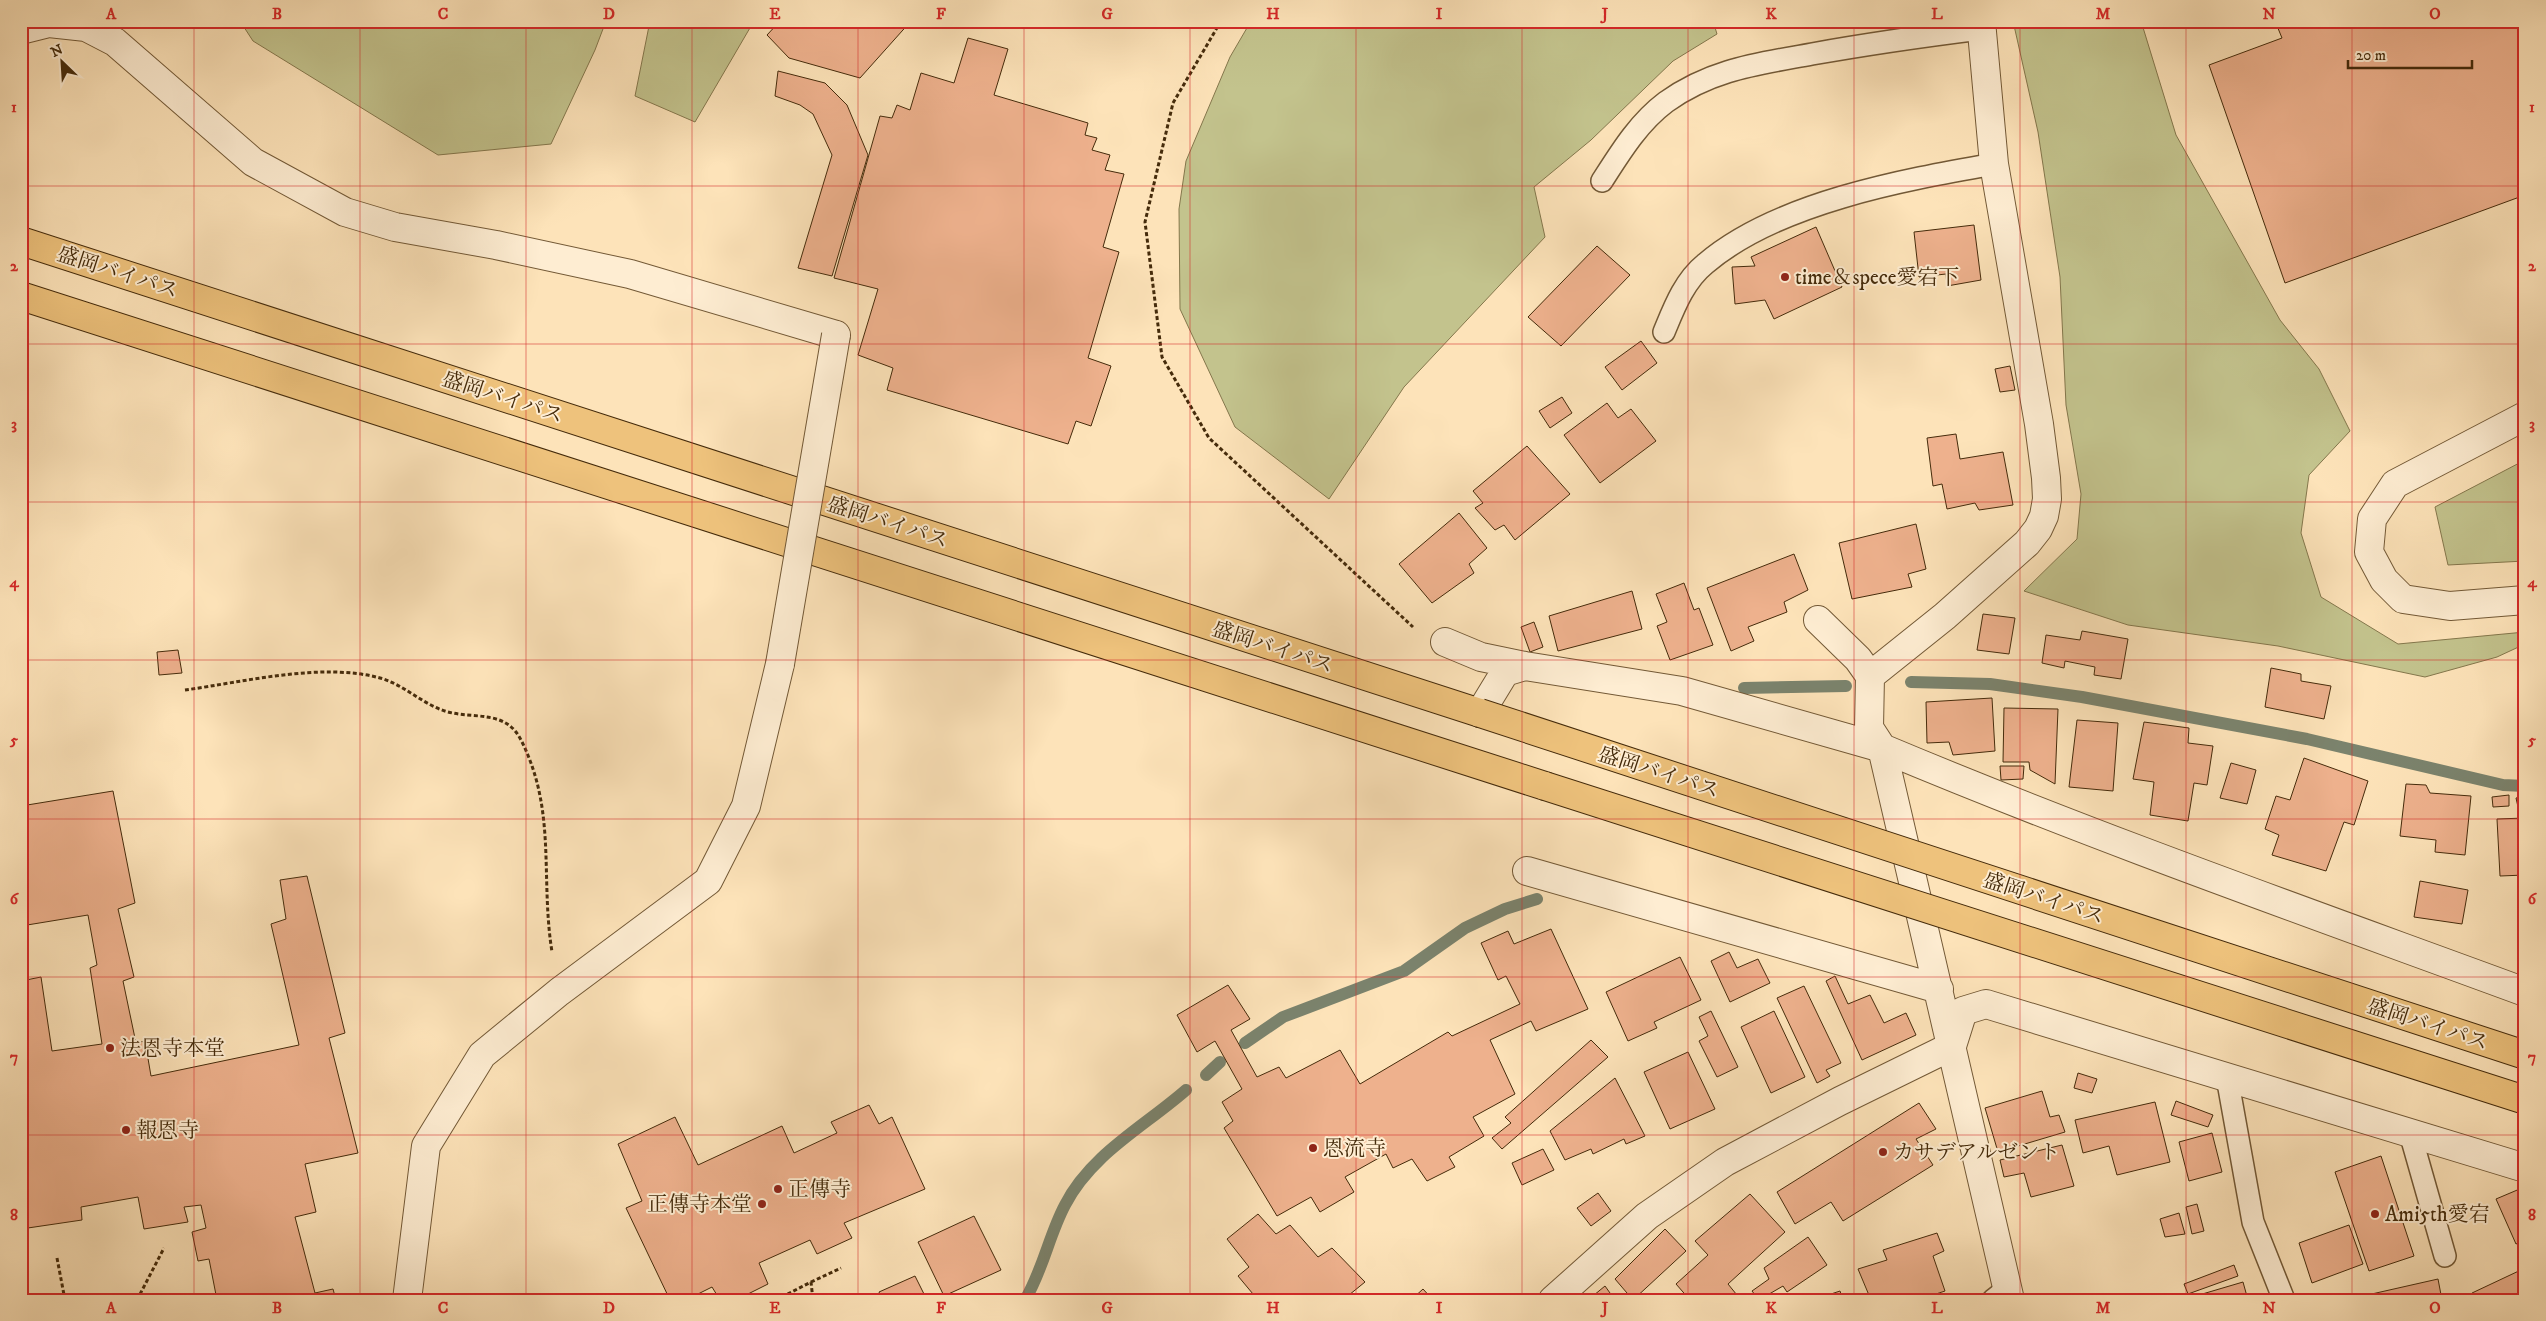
<svg xmlns="http://www.w3.org/2000/svg" width="2546" height="1321" viewBox="0 0 2546 1321" font-family="'IM FELL DW Pica','Noto Serif JP',serif">
<style>
.green{fill:#c3c38d;stroke:#84774c}
.lines{fill:none;stroke-linecap:round;stroke-linejoin:round}
.stream{stroke:#7b836d;stroke-width:12}
.building{fill:#eeb18d;stroke:#452b0b}
.service-casing{stroke:#735936;stroke-width:24}
.minor-casing{stroke:#735936;stroke-width:30}
.trunk-casing{stroke:#452b0b;stroke-width:30}
.path{stroke:#452b0b;stroke-width:3;stroke-dasharray:4 2.5;stroke-linecap:butt}
.service{stroke:#feedd2;stroke-width:21}
.minor{stroke:#feedd2;stroke-width:28}
.trunk{stroke:#eec27c;stroke-width:28}
.minor-bridge-casing{stroke:#735936;stroke-width:30;stroke-linecap:butt}
.trunk-bridge-casing{stroke:#452b0b;stroke-width:30;stroke-linecap:butt}
.minor-bridge{stroke:#feedd2;stroke-width:28}
.trunk-bridge{stroke:#eec27c;stroke-width:28}
.grid{fill:none;stroke:#d62828;stroke-width:1;stroke-opacity:0.55}
.poi-dot{fill:#8f2418;stroke:#feedd2;stroke-width:2}
.labels{text-anchor:middle;stroke-width:4;stroke-linejoin:round;paint-order:stroke}
.street-label{font-size:21px;fill:#452b0b;stroke:#feedd2}
.poi-label{font-size:21px;fill:#452b0b;stroke:#feedd2;text-anchor:start}
.neatline{fill:none;stroke:#d62828;stroke-width:2}
.grid-label{font-size:16px;text-anchor:middle;font-weight:bold;fill:#d62828}
</style>
<rect width="100%" height="100%" fill="#fde3b9"/>
<filter id="stains"><feTurbulence type="fractalNoise" baseFrequency=".004" numOctaves="4"/><feColorMatrix values="0 0 0 0 .2 0 0 0 0 .09 0 0 0 0 .02 0 0 0 .5 -.17"/></filter>
<radialGradient id="worn" r=".72"><stop offset=".6" stop-color="#630" stop-opacity="0"/><stop offset="1" stop-color="#630" stop-opacity=".3"/></radialGradient>
<path class="green" d="M240,21H606L595,50L551,144L438,155L253,41Z
M650,21H754L695,122L635,96Z
M1251,21H1713L1717,34L1673,61L1591,140L1534,187L1545,237L1404,387L1329,499L1235,427L1180,309L1179,209L1186,161L1230,57Z
M2013,21H2141L2176,135L2280,320L2319,369L2350,431L2309,475L2301,533L2321,597L2398,644L2525,632V644L2497,657L2425,677L2278,646L2128,625L2024,591L2077,539L2081,494L2066,405L2060,277L2038,132Z
M2525,460V561L2448,565L2435,507Z"/>
<g class="lines">
<path class="stream" d="M1911,682L1990,684L2082,697L2307,739L2503,785L2525,786
M1744,688L1846,686
M1245,1043L1283,1017L1404,971L1465,928L1505,909L1537,899
M1206,1075L1220,1062
M1025,1300C1043,1270 1049,1235 1065,1205C1091,1154 1145,1126 1186,1090"/>
</g>
<path class="building" d="M780,21H911L860,78L789,58L767,35Z
M2275,21H2525V195L2285,283L2209,65L2282,38Z
M968,38L1008,49L994,95L1088,123L1085,135L1097,138L1092,150L1110,155L1105,170L1124,174L1103,247L1119,252L1088,358L1111,366L1091,426L1076,421L1068,444L887,390L893,368L858,355L878,289L834,278L880,116L892,118L897,105L910,110L921,73L954,83Z
M778,71L825,83L847,105L868,155L832,276L798,268L832,155L813,114L800,105L775,96Z
M1974,225L1981,280L1947,286L1946,274L1919,277L1914,232Z
M1816,227L1842,287L1774,319L1765,300L1735,304L1732,267L1755,266L1751,257Z
M1597,246L1630,275L1561,346L1528,317Z
M1641,341L1657,363L1622,390L1605,367Z
M2010,366L2015,390L2000,392L1995,369Z
M1562,397L1572,413L1550,428L1539,411Z
M1607,403L1618,418L1631,409L1656,441L1600,483L1564,435Z
M1956,434L1960,459L2003,452L2013,505L1979,510L1975,503L1947,509L1942,484L1933,486L1927,438Z
M1527,446L1570,494L1515,540L1504,525L1495,530L1475,508L1483,503L1473,491Z
M1459,513L1487,548L1469,564L1474,573L1432,603L1399,564Z
M1916,524L1926,569L1908,574L1912,587L1852,599L1839,543Z
M1794,554L1808,590L1784,602L1787,612L1748,627L1754,641L1731,651L1707,588Z
M1684,583L1694,610L1699,608L1713,645L1670,660L1657,626L1667,622L1656,594Z
M1632,591L1642,629L1558,651L1549,616Z
M1983,614L2015,618L2009,654L1977,650Z
M1534,622L1543,647L1530,652L1521,627Z
M2082,631L2128,639L2121,679L2094,675L2095,667L2065,661L2064,668L2042,663L2046,635L2080,640Z
M178,650L182,673L159,675L157,652Z
M2271,668L2301,674V681L2331,686L2324,719L2265,707Z
M1992,698L1995,751L1953,755L1949,742L1927,743L1926,702Z
M2004,708L2058,709L2055,784L2030,770L2029,762H2003Z
M2077,720L2118,723L2113,791L2069,787Z
M2144,722L2189,728L2188,743L2213,746L2207,785L2194,783L2188,821L2150,815L2154,782L2133,779Z
M2304,758L2368,781L2354,825L2344,822L2326,871L2272,855L2279,835L2265,829L2276,796L2290,800Z
M2231,763L2256,770L2247,804L2220,798Z
M2000,766H2024L2023,779L2001,780Z
M2406,784L2426,785L2430,793L2471,796L2465,855L2435,852L2436,840L2400,836Z
M113,791L135,903L118,909L134,977L123,981L136,1043L145,1041L151,1076L299,1045L271,924L286,919L280,880L307,876L345,1033L329,1038L358,1153L305,1164L316,1212L295,1217L315,1293L333,1289L336,1300H217L209,1259L198,1261L192,1232L206,1228L201,1205L184,1207L188,1222L144,1229L138,1197L81,1207L82,1220L21,1229V981L41,977L52,1051L102,1044L90,968L97,965L88,915L21,926V806Z
M2509,795V806L2493,807L2492,797Z
M2525,796V805L2518,807L2516,798Z
M2525,818V875L2500,876L2497,819Z
M2420,881L2468,890L2462,924L2414,917Z
M1551,929L1588,1009L1536,1031L1531,1021L1490,1040L1515,1094L1473,1117L1484,1136L1449,1157L1455,1167L1427,1181L1412,1159L1393,1168L1386,1154L1345,1177L1354,1192L1320,1212L1311,1197L1277,1216L1224,1128L1233,1121L1222,1102L1242,1089L1215,1041L1197,1052L1177,1015L1228,985L1250,1019L1231,1030L1257,1077L1279,1067L1286,1078L1340,1050L1360,1084L1448,1032L1452,1036L1520,1004L1506,976L1498,980L1481,943L1508,931L1514,944Z
M1729,952L1737,968L1758,959L1770,983L1730,1002L1711,961Z
M1680,957L1701,1000L1654,1022L1657,1028L1628,1041L1606,992Z
M1835,976L1848,1004L1870,995L1884,1023L1906,1013L1916,1035L1862,1060L1826,981Z
M1804,986L1841,1063L1826,1070L1830,1076L1817,1083L1777,998Z
M1711,1011L1738,1067L1717,1077L1699,1041L1708,1036L1699,1017Z
M1774,1011L1805,1077L1771,1093L1741,1027Z
M1591,1040L1608,1057L1502,1149L1492,1138L1511,1123L1505,1117Z
M1688,1052L1715,1109L1670,1129L1644,1072Z
M2078,1073L2097,1079L2092,1093L2074,1088Z
M1615,1078L1645,1136L1626,1144L1624,1139L1593,1154L1591,1149L1565,1160L1550,1131Z
M2042,1091L2050,1117L2059,1115L2065,1132L1998,1152L1985,1108Z
M2176,1101L2213,1115L2208,1127L2171,1115Z
M2155,1102L2170,1162L2117,1175L2109,1146L2083,1153L2075,1120Z
M1919,1103L1936,1129L1916,1139L1933,1165L1843,1221L1831,1202L1795,1224L1777,1192Z
M869,1105L879,1124L892,1117L925,1189L844,1223L852,1238L817,1254L810,1240L759,1263L768,1284L736,1300H720L712,1287L686,1300H670L626,1208L642,1201L618,1144L675,1117L698,1165L782,1126L794,1153L837,1133L831,1122Z
M2212,1133L2222,1172L2189,1181L2179,1142Z
M2062,1145L2074,1186L2031,1197L2024,1173L2004,1177L2000,1160Z
M1543,1149L1554,1170L1522,1185L1512,1163Z
M2381,1156L2414,1256L2369,1271L2335,1172Z
M2522,1188L2525,1192V1240L2516,1244L2496,1199Z
M1598,1193L1611,1211L1591,1226L1577,1208Z
M1750,1194L1785,1232L1728,1284L1741,1300H1690L1676,1284L1708,1255L1695,1241Z
M2197,1204L2204,1231L2192,1234L2186,1207Z
M2179,1213L2185,1234L2165,1237L2160,1219Z
M1258,1214L1276,1234L1290,1225L1318,1257L1332,1248L1365,1282L1349,1295L1353,1300H1258L1238,1276L1249,1267L1227,1239Z
M974,1216L1001,1270L944,1296L918,1242Z
M2349,1225L2363,1264L2312,1283L2299,1243Z
M1665,1229L1686,1251L1633,1300L1615,1279Z
M1937,1233L1944,1251L1933,1256L1945,1291L1918,1300H1871L1858,1269L1887,1260L1883,1250Z
M1808,1237L1827,1265L1787,1292L1783,1286L1759,1300L1752,1291L1769,1279L1764,1268Z
M2234,1265L2238,1276L2188,1294L2184,1284Z
M2523,1269L2525,1300H2475L2472,1293Z
M915,1276L927,1300H882L879,1292Z
M2438,1279L2442,1300H2354V1298Z
M2243,1282L2248,1300H2182Z
M1605,1286L1615,1300H1588Z
M1423,1289L1433,1300H1411Z
M1840,1291L1843,1300H1813Z"/>
<g class="lines">
<defs>
<path id="service" d="M1602,181C1620,153 1638,123 1666,102C1712,69 1758,64 1812,54C1868,44 1924,36 1980,29
M1664,332C1674,308 1684,281 1705,264C1776,203 1903,180 1994,164
M2227,1077L2253,1222L2284,1300
M2410,1133L2445,1256
M1993,1300L2007,1289"/>
<path id="minor" d="M21,30L49,23L86,27L115,42L253,162L345,212L395,227L496,245L630,274L836,335
M2525,416L2395,484L2372,519L2369,552L2384,580L2403,599L2450,606L2525,600
M1818,620L1858,659L1870,676
M1445,642L1481,657L1525,666L1682,691L1882,748
M1480,713L1505,672L1525,666
M1882,748L1869,728L1870,676L1945,616L2027,543L2038,529L2044,516L2047,499L2046,478L2039,424L1994,164L1981,21
M1527,871L1939,989
M407,1300L426,1146L482,1055L559,992L708,881L746,806L780,664
M1553,1300L1647,1216L1725,1162L1840,1101L1952,1046L1963,1011L1986,1004L2525,1168
M2010,1300L1882,748C2094,837 2310,913 2525,992"/>
<path id="trunk" d="M21,241L1480,713
M21,296L1545,786"/>
</defs>
<use href="#service" class="service-casing"/>
<use href="#minor" class="minor-casing"/>
<use href="#trunk" class="trunk-casing"/>
<path class="path" d="M1221,21L1173,103L1145,222L1162,357L1209,438L1413,627
M185,690C244,682 322,662 380,678C405,685 423,705 448,712C476,719 506,710 521,740C557,811 540,877 552,952
M57,1258L65,1300
M811,1282L841,1268
M137,1300L164,1248
M776,1300L811,1282L813,1300"/>
<use href="#service" class="service"/>
<use href="#minor" class="minor"/>
<use href="#trunk" class="trunk"/>
<defs>
<path id="minor-bridge" d="M780,664L836,335"/>
<path id="trunk-bridge" d="M1480,713L2525,1055
M1545,786L2525,1100"/>
</defs>
<use href="#minor-bridge" class="minor-bridge-casing"/>
<use href="#trunk-bridge" class="trunk-bridge-casing"/>
<use href="#minor-bridge" class="minor-bridge"/>
<use href="#trunk-bridge" class="trunk-bridge"/>
</g>
<path class="grid" d="M194,21V1300M360,21V1300M526,21V1300M692,21V1300M858,21V1300M1024,21V1300M1190,21V1300M1356,21V1300M1522,21V1300M1688,21V1300M1854,21V1300M2020,21V1300M2186,21V1300M2352,21V1300M21,186H2525M21,344H2525M21,502H2525M21,660H2525M21,819H2525M21,977H2525M21,1135H2525"/>
<g class="poi-dot">
<circle cx="1785" cy="277" r="5"/>
<circle cx="110" cy="1048" r="5"/>
<circle cx="126" cy="1130" r="5"/>
<circle cx="1313" cy="1148" r="5"/>
<circle cx="1883" cy="1152" r="5"/>
<circle cx="778" cy="1189" r="5"/>
<circle cx="762" cy="1204" r="5"/>
<circle cx="2375" cy="1214" r="5"/>
</g>
<g class="labels">
<g class="street-label">
<text transform="translate(118 272) rotate(18)" y="7">盛岡バイパス</text>
<text transform="translate(503 397) rotate(18)" y="7">盛岡バイパス</text>
<text transform="translate(888 522) rotate(18)" y="7">盛岡バイパス</text>
<text transform="translate(1273 647) rotate(18)" y="7">盛岡バイパス</text>
<text transform="translate(1659 772) rotate(18)" y="7">盛岡バイパス</text>
<text transform="translate(2044 898) rotate(18)" y="7">盛岡バイパス</text>
<text transform="translate(2428 1024) rotate(18)" y="7">盛岡バイパス</text>
</g>
<g class="poi-label">
<text x="1795" y="284">time＆spece愛宕下</text>
<text x="120" y="1055">法恩寺本堂</text>
<text x="136" y="1137">報恩寺</text>
<text x="1323" y="1155">恩流寺</text>
<text x="1893" y="1159">カサデアルゼント</text>
<text x="788" y="1196">正傳寺</text>
<text x="752" y="1211" text-anchor="end">正傳寺本堂</text>
<text x="2385" y="1221">Ami5th愛宕</text>
</g>
</g>
<rect width="2546" height="1321" fill="none" stroke="#fde3b9" stroke-width="55"/>
<g transform="translate(62 62) rotate(335)" stroke="#feedd2" stroke-width="4" paint-order="stroke">
<path d="M0-4L9 19L0 12L-9 19Z" fill="#452b0b"/>
<text y="-8" font-size="14" font-weight="bold" text-anchor="middle" fill="#452b0b">N</text>
</g>
<path d="M2348 60v8h124v-8" fill="none" stroke="#452b0b" stroke-width="2.5"/>
<text x="2356" y="60" font-size="15" fill="#452b0b" stroke="#feedd2" stroke-width="4" paint-order="stroke">20 m</text>
<rect x="28" y="28" width="2490" height="1266" class="neatline"/>
<g class="grid-label">
<text x="111" y="19">A</text>
<text x="277" y="19">B</text>
<text x="443" y="19">C</text>
<text x="609" y="19">D</text>
<text x="775" y="19">E</text>
<text x="941" y="19">F</text>
<text x="1107" y="19">G</text>
<text x="1273" y="19">H</text>
<text x="1439" y="19">I</text>
<text x="1605" y="19">J</text>
<text x="1771" y="19">K</text>
<text x="1937" y="19">L</text>
<text x="2103" y="19">M</text>
<text x="2269" y="19">N</text>
<text x="2435" y="19">O</text>
<text x="14" y="112">1</text>
<text x="2532" y="112">1</text>
<text x="14" y="271">2</text>
<text x="2532" y="271">2</text>
<text x="14" y="429">3</text>
<text x="2532" y="429">3</text>
<text x="14" y="587">4</text>
<text x="2532" y="587">4</text>
<text x="14" y="745">5</text>
<text x="2532" y="745">5</text>
<text x="14" y="904">6</text>
<text x="2532" y="904">6</text>
<text x="14" y="1062">7</text>
<text x="2532" y="1062">7</text>
<text x="14" y="1220">8</text>
<text x="2532" y="1220">8</text>
<text x="111" y="1313">A</text>
<text x="277" y="1313">B</text>
<text x="443" y="1313">C</text>
<text x="609" y="1313">D</text>
<text x="775" y="1313">E</text>
<text x="941" y="1313">F</text>
<text x="1107" y="1313">G</text>
<text x="1273" y="1313">H</text>
<text x="1439" y="1313">I</text>
<text x="1605" y="1313">J</text>
<text x="1771" y="1313">K</text>
<text x="1937" y="1313">L</text>
<text x="2103" y="1313">M</text>
<text x="2269" y="1313">N</text>
<text x="2435" y="1313">O</text>
</g>
<rect width="100%" height="100%" filter="url(#stains)"/>
<rect width="100%" height="100%" fill="url(#worn)"/>
</svg>
